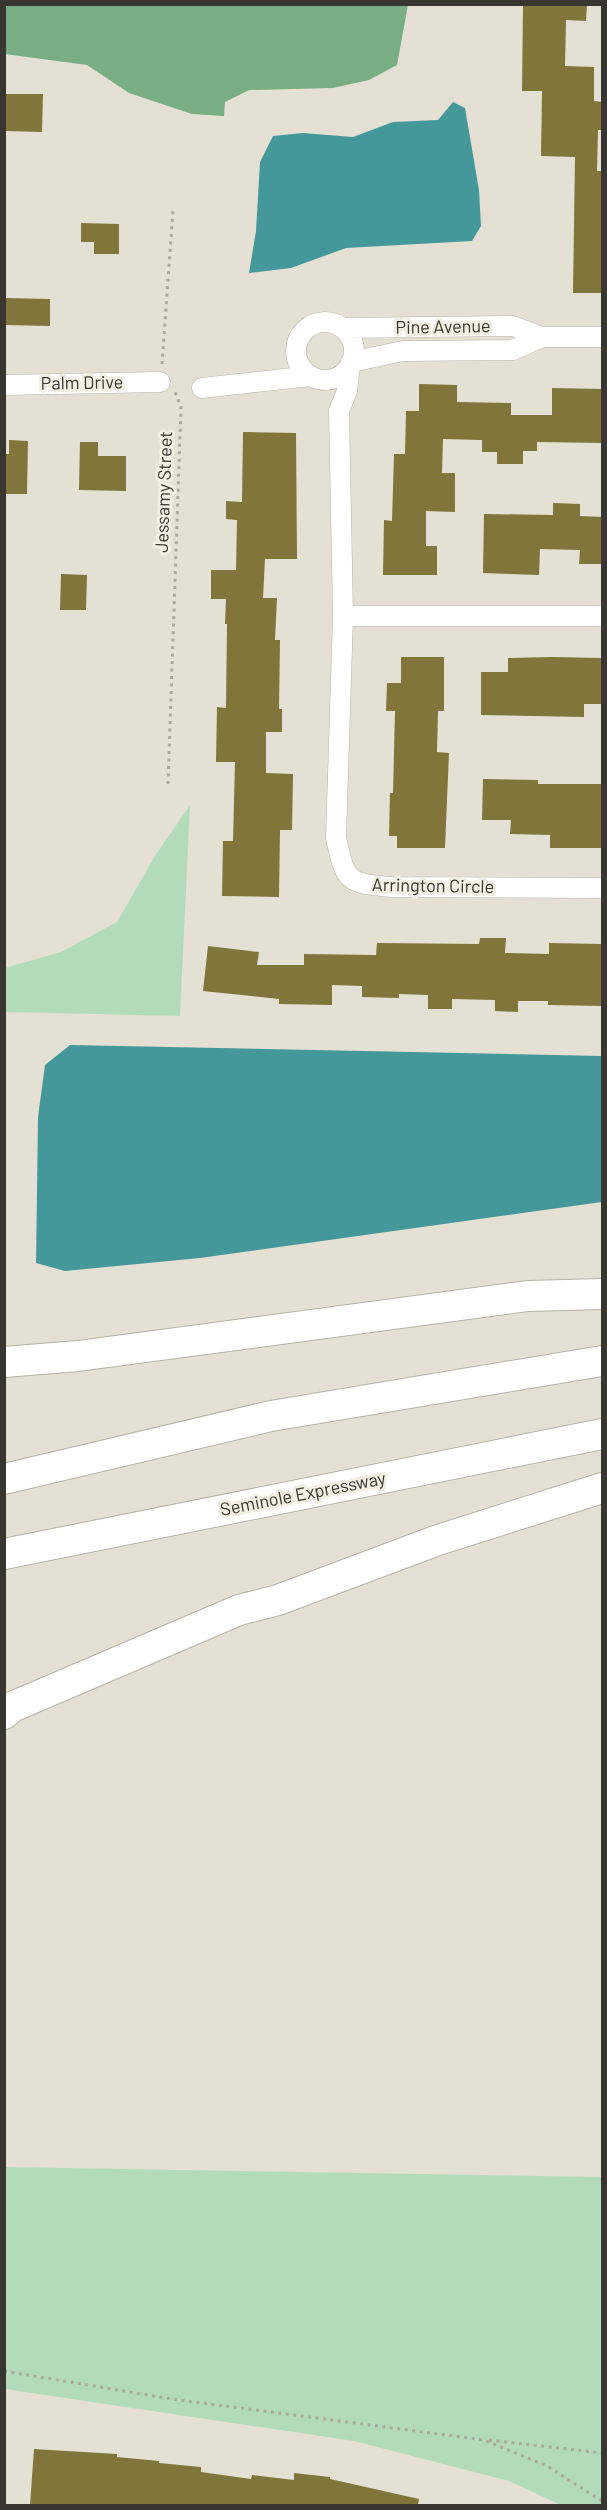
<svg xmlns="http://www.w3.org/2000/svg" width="607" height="2510" viewBox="0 0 607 2510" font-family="Barlow,sans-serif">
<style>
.green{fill:#b3dbbb}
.forest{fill:#79ad84}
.water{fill:#459899}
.building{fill:#80753a}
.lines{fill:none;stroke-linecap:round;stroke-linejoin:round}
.minor-casing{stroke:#b5b3a6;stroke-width:21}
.highway-casing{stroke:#b5b3a6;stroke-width:32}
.path{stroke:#aba89e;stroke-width:3;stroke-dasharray:3 4.5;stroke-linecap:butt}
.minor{stroke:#fff;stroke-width:20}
.highway{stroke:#fff;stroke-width:30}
.labels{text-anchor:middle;stroke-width:6;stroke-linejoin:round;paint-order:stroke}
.street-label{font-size:18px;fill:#373631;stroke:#f1efe1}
</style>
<rect width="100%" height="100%" fill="#e4e1d4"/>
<path class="green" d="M190,805L180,1016L5,1012V1021V968L61,952L117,922L155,856Z
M5,2167L602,2177V2505H561L509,2481L354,2441L5,2389Z"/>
<path class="forest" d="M5,4H408V5L397,65L369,80L333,88L249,90L225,102L224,116L192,114L129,93L87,65L5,54Z"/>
<path class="water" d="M453,102L465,108L479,190L481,226L472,241L346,248L291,268L249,273L256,231L260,162L273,136L303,133L353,137L393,122L438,120Z
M70,1045L602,1056V1202L200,1258L65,1271L36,1263L38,1117L45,1065Z"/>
<path class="building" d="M523,4H587L586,21L566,20L565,66L594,67V101L603,102V130H598L597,171H603V293H573L575,157L541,156L542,91H522Z
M5,94H43L42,132L4,131Z
M81,223L119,224V254H94V242H81Z
M5,298L50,299V326L5,325Z
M419,384L457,385V402L511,403V415H552V388L603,389V443L537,442V451H523V464H497V452H482V440L443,439L442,473H455V512L426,511V546H437V575H383L384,520L392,521L394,454H405L406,411H419Z
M243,432L296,433L297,559H265L263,598H277L275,640H280L279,709H282V732H266V773L293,774L292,830H280L279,897L222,896L223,841H233L235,762H216L217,707L226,708L227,624H225L226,599H211V570H236L237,520L226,519V501L242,502Z
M9,440L28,441L27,494H4V454H9Z
M80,442H98V456H126V491L79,490Z
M553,503L580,504V516L603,517V564H579L580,550L540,549L539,575L483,573L484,514L553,515Z
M61,574L87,575L86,610H60Z
M401,657H444V711H438L437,752L449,753L445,848H397V836H389L390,793H393L395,711H386L387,683H401Z
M552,657L603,658V704H584V717L481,715V672H508V658Z
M483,779L538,780V784H603V848H550V835L510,834L511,820H482Z
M480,938H506L505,953L549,954V943L603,944V1006L548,1005V1001H518V1012L495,1011V1000L452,999V1009H428V995L399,994V998L362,997V986L332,985V1005L279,1004V999L203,991L208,946L259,952L257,965H304V954L376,955L377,943L479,944Z
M34,2449L117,2454V2457L159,2461V2463L201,2467V2472L251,2479L252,2475L294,2480V2473L330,2477V2479L419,2499L418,2505H30Z"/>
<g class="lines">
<defs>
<path id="minor" d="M296 351a29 29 0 1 1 58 0a29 29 0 1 1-58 0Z
M343,328L513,326L542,337H602
M351,362L403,351L513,350L542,337
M4,385L160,382
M202,388L311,376
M343,616L339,411L347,391L350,365
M602,616H343L336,838C346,883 347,883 391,887L602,888"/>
<path id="highway" d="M4,1362L78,1356L528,1296L602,1294
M4,1479L271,1416L602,1361
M4,1554L602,1434
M4,1714L12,1707L239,1610L278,1600L438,1540L602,1488"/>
</defs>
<use href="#minor" class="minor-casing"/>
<use href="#highway" class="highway-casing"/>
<path class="path" d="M162,364L173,210
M168,784L181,407L175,392
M4,2371L172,2399L484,2440L547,2466L602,2501
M489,2440L602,2453"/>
<use href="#minor" class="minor"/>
<use href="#highway" class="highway"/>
</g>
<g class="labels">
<g class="street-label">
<text transform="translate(443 327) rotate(-1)" y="6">Pine Avenue</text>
<text transform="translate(82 383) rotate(-1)" y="6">Palm Drive</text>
<text transform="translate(164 492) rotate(-88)" y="6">Jessamy Street</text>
<text transform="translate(433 886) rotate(1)" y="6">Arrington Circle</text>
<text transform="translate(303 1494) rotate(-11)" y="6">Seminole Expressway</text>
</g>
</g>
<rect width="607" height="2510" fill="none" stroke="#373631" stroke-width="12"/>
</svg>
